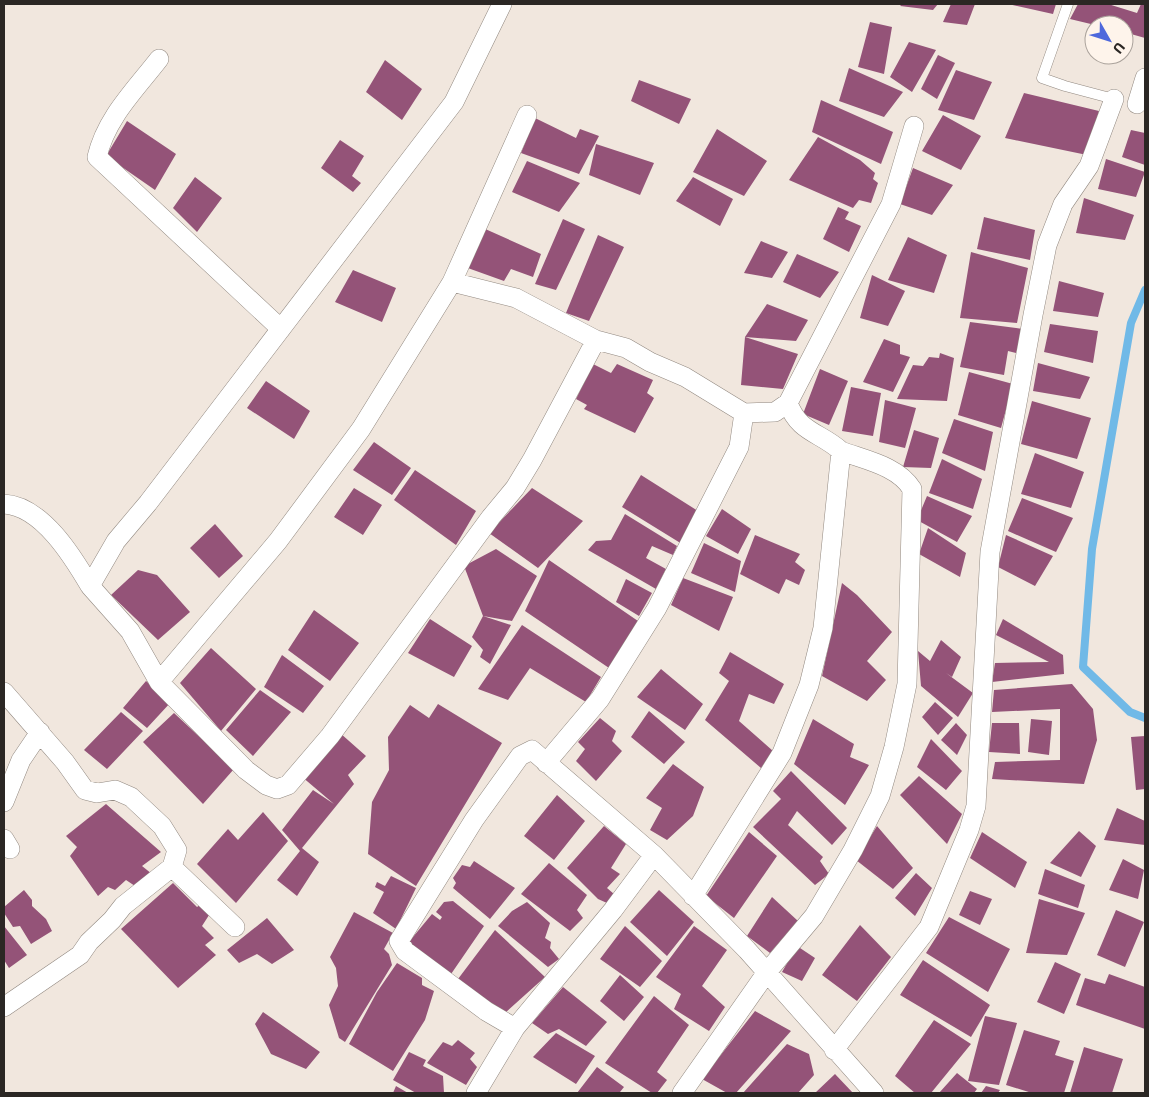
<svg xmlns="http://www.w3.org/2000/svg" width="1149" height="1097" viewBox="0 0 1149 1097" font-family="'Exo 2',sans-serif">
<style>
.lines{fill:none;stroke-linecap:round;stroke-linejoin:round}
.stream{stroke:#70b9e7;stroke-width:8}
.building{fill:#945378}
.service-casing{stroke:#928981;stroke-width:11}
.minor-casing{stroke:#928981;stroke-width:20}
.service{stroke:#fff;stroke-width:10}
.minor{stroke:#fff;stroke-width:19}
</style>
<rect width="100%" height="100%" fill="#f1e7de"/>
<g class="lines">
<path class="stream" d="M1145,290L1131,323L1092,549L1083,667L1130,712L1145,718"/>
</g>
<path class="building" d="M902,4H938L933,10L900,6Z
M951,4H975L967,25L943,22Z
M1008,4H1056L1053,14Z
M1078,4H1108L1137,13L1141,4H1145V38L1124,32V25H1095L1070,19Z
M870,22L892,27L884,74L858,67Z
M909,42L936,50L912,92L890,77Z
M938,55L955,63L937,99L921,89Z
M385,60L422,89L402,120L366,92Z
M849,68L903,92L884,117L839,101Z
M956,70L992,82L974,120L938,110Z
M639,80L691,99L679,124L631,101Z
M1024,93L1099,111L1087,155L1005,138Z
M821,100L893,132L881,164L812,132Z
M943,115L981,136L961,170L922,151Z
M535,118L576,138L580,129L599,136L579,174L521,153Z
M127,121L176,154L155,190L106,156Z
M717,129L767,161L744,196L693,172Z
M1131,130L1145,133V165L1122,157Z
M818,137L860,160L875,173L873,179L878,183L871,203L859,200L853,208L789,180Z
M340,140L364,156L352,176L361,183L353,192L321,168Z
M596,144L654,163L640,195L589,175Z
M1106,159L1145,172L1136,197L1098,189Z
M527,161L580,183L559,212L512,192Z
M913,168L953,185L932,215L900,204Z
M195,177L222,198L197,232L173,208Z
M693,177L733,199L720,226L676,201Z
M1084,198L1134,215L1125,240L1076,233Z
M838,207L849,212L845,219L861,226L849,252L823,239Z
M984,217L1035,230L1030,260L977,249Z
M563,219L585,229L556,290L535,284Z
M483,228L541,254L533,277L511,269L504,281L465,267Z
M598,235L624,247L589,321L566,313Z
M908,237L947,255L934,293L888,280Z
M761,241L788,252L772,278L744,273Z
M971,252L1028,268L1017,323L960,318Z
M797,254L839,272L820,298L783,282Z
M353,270L396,288L382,322L335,302Z
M872,275L905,291L888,326L860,318Z
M1059,281L1104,293L1098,317L1053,311Z
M767,304L808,320L796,341L745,337Z
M970,322L1023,329L1016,353L1008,351L1004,375L960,367Z
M1050,324L1098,331L1093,363L1044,352Z
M745,337L798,354L783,389L741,385Z
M884,339L900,345V354L910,357L893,392L863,382Z
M940,353L954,358L947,401L897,399L913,365L923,366L929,357L939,358Z
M1038,363L1090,377L1080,399L1033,391Z
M593,364L611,373L617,364L653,380L647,393L654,398L635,433L584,409L587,405L576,399Z
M820,369L848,381L829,425L803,414Z
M969,372L1013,384L1001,428L958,415Z
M266,381L310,411L294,439L247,408Z
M851,387L881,393L873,436L842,431Z
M885,400L916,408L905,448L879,442Z
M1032,401L1091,418L1077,459L1021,444Z
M954,419L993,432L985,471L942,453Z
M914,430L939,438L931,468L903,467Z
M374,442L411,468L392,495L353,470Z
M1035,453L1084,472L1071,508L1021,494Z
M942,459L982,479L973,509L929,493Z
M415,470L476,511L456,545L394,500Z
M641,475L698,511L682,544L622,507Z
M354,488L382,505L363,535L334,517Z
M532,488L583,521L538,568L489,533Z
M927,496L972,516L957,542L917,520Z
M1022,498L1073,518L1056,552L1008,531Z
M722,509L751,529L738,554L706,536Z
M625,514L677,546L673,555L652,546L646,558L666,569L656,589L588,550L596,541L611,540Z
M215,524L243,556L219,578L190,548Z
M928,528L966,553L960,577L919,554Z
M755,535L800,554L795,562L805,570L799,585L786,579L779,594L740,574Z
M1006,535L1053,556L1035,586L998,567Z
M704,543L741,561L735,592L691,573Z
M496,549L537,576L512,621L483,616L511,625L490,664L480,657L483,650L472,637L483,616L464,566Z
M549,560L638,621L609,668L525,611Z
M138,570L157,575L190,612L158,640L111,595Z
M683,578L733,597L719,631L671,605Z
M626,579L652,593L639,616L616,602Z
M842,583L857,595L892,632L867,661L886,680L867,701L822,676Z
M314,610L359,643L330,681L288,650Z
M430,619L472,646L454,677L408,653Z
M1003,619L1063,655L1064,674L992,682L995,663L1049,662L996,635Z
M522,625L601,677L586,702L530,668L508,700L478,689Z
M941,640L961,657L952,677L946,673L973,693L958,717L921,686L918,651L930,661Z
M211,648L256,689L221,731L180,683Z
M730,652L784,684L774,704L749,694L739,721L773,751L761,768L705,720L729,681L719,673Z
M282,655L324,686L303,713L264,687Z
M661,669L703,704L685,730L637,697Z
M146,681L171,702L147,728L123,708Z
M1072,684L1093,709L1097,740L1084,784L992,779L995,762L1060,760V709L992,712L994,690Z
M260,690L291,712L253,756L226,730Z
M935,702L953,718L938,735L922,717Z
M438,704L502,743L416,886L368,854L372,802L389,770L388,737L410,705L429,718Z
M649,711L685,742L664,764L631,737Z
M121,712L143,731L107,769L84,750Z
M174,713L234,769L203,804L143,742Z
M600,718L616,731L612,741L622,751L596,781L576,761L585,749L578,742Z
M813,719L854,744L850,757L869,765L845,805L794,764Z
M1031,719L1052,721L1049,755L1028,752Z
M956,723L967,735L957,755L941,740Z
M992,723H1019L1020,754L989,752Z
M340,733L366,756L348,775L354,784L302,848L319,862L297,896L277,880L300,851L282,830L313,790L334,804L301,776Z
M1145,736V789L1136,790L1131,737Z
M931,739L962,771L946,790L917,767Z
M673,764L704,787L693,816L667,840L650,830L662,808L646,798Z
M791,771L847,828L832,845L797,811L788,825L823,857L820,861L829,874L815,885L753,827L781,799L773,791Z
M919,776L962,814L947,844L900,795Z
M557,795L585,821L554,860L524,836Z
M106,804L161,852L142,866L152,874L138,888L126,880L115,890L108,887L98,896L70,856L77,847L66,836Z
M1117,808L1145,821V845L1104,840Z
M263,812L288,841L236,903L197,864L228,829L238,840Z
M604,826L626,844L611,868L620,874L607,888L614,894L607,903L598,899L567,868Z
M877,826L913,868L893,889L856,860Z
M1079,831L1096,846L1081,877L1050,863Z
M749,832L777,856L734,918L706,896Z
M982,832L1027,862L1015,888L970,858Z
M1123,859L1144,870L1138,899L1109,890Z
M474,861L515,888L490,919L453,888L456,883L453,878L462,865L470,867Z
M549,863L587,895L577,910L583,918L570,931L521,894Z
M1045,869L1085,885L1078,908L1038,894Z
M916,873L932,888L915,916L895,898Z
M391,876L416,888L396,929L373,913L384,892L375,887L377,882L385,886Z
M173,883L197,907L201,904L211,912L202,926L214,938L205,945L216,955L178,988L121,929Z
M24,890L32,900V906L46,919L52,931L31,944L20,926L13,927L4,913V907Z
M659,890L694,922L667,956L630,922Z
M970,891L992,899L980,925L959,915Z
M772,897L798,921L770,953L747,936Z
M1039,899L1085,913L1067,955L1026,953Z
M453,901L484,926L449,977L408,943L432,914L440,920L442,917L436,912L444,902Z
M527,902L550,923L545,938L551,942L550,948L559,959L548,967L498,926L512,911Z
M1116,910L1144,922L1125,967L1097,955Z
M354,912L393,933L384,949L389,954L392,965L345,1042L339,1038L329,1005L338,986L336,968L330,957Z
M949,917L1010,949L988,992L926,953Z
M267,918L294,950L272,964L257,954L239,963L227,950Z
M860,925L891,957L857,1001L822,975Z
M4,926L27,955L9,968L4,960Z
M625,926L662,961L640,987L600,959Z
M694,926L727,950L702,986L725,1007L709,1031L674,1009L681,994L656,977Z
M495,930L545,977L505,1013L458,979Z
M797,946L815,958L802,981L782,972Z
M923,960L990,1005L971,1037L900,995Z
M1055,962L1081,974L1064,1014L1037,1002Z
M397,963L422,978V985L434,991L425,1020L393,1071L349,1044L377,992Z
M1109,974L1145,987V1029L1076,1005L1085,978L1105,984Z
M620,975L644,997L624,1021L600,1001Z
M563,987L607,1022L586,1046L559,1029L548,1034L532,1023Z
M654,996L689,1025L657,1072L667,1080L657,1093H652L605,1063Z
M755,1011L791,1031L736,1093H727L702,1079Z
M263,1012L320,1052L306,1069L271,1054L255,1024Z
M985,1016L1017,1023L999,1085L968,1081Z
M934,1020L971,1044L931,1093H915L895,1076Z
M1024,1030L1060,1041L1055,1055L1074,1061L1064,1093H1032L1006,1085Z
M556,1033L595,1056L576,1084L533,1057Z
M458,1040L475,1053L470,1059L477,1067L466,1085L427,1063L443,1042L452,1046Z
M787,1044L809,1054L814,1075L798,1093H743Z
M1084,1047L1123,1059L1112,1093H1070Z
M409,1052L426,1060L423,1066L443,1076L444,1093H416L393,1080Z
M597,1067L624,1087L620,1092L622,1093H577Z
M957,1073L977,1089L974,1093H939Z
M835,1074L853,1093H815Z
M396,1086L408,1093H393Z
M986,1086L1000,1090L998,1093H981Z"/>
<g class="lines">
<defs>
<path id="service" d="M1068,4L1042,78L1065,86L1114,99"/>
<path id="minor" d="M159,59C135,90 106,118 97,157L281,329
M1137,104L1145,78
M452,282L527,115
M788,403L891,204L914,126
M4,504C42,506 73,557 90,586L116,541L148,503L454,102L502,4
M90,586L130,631L159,682L246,770L266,785L277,789L288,785L330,736L491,517L515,488L532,460L596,340L626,348L650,362L685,377L744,413
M159,682L278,541L361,429L452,282L516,298L596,340
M4,692L65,762L85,790L97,793L115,790L131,797L162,826L177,850L172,867L123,906L112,920L89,942L80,955L4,1007
M546,763L600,699L657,608L739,447L744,413L775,412L788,403C799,433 820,432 841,451L823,628L809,685L782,753L693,896
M4,802L21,760L40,732
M4,839L10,849
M172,867L235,927
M515,1028L486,1011L405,951L399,941L474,820L520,756L532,750L654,855L747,950L874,1093
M834,1050L929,927L969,830L976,806L990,552L1033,315L1047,245L1063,204L1089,166L1114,99
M476,1093L515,1028L613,910L654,855
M682,1093L767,972L814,916L853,850L880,796L894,747L907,684L912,489C898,466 865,460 841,451"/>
</defs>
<use href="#service" class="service-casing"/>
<use href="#minor" class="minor-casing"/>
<use href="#service" class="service"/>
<use href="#minor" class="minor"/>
</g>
<rect width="1149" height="1097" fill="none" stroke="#2b2724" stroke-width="10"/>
<g transform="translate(1109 40) rotate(129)"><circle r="24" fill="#fef4eb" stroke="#aaa29b"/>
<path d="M0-4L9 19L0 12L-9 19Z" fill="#4e68dc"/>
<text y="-8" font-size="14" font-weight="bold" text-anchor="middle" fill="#2b2724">U</text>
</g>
</svg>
